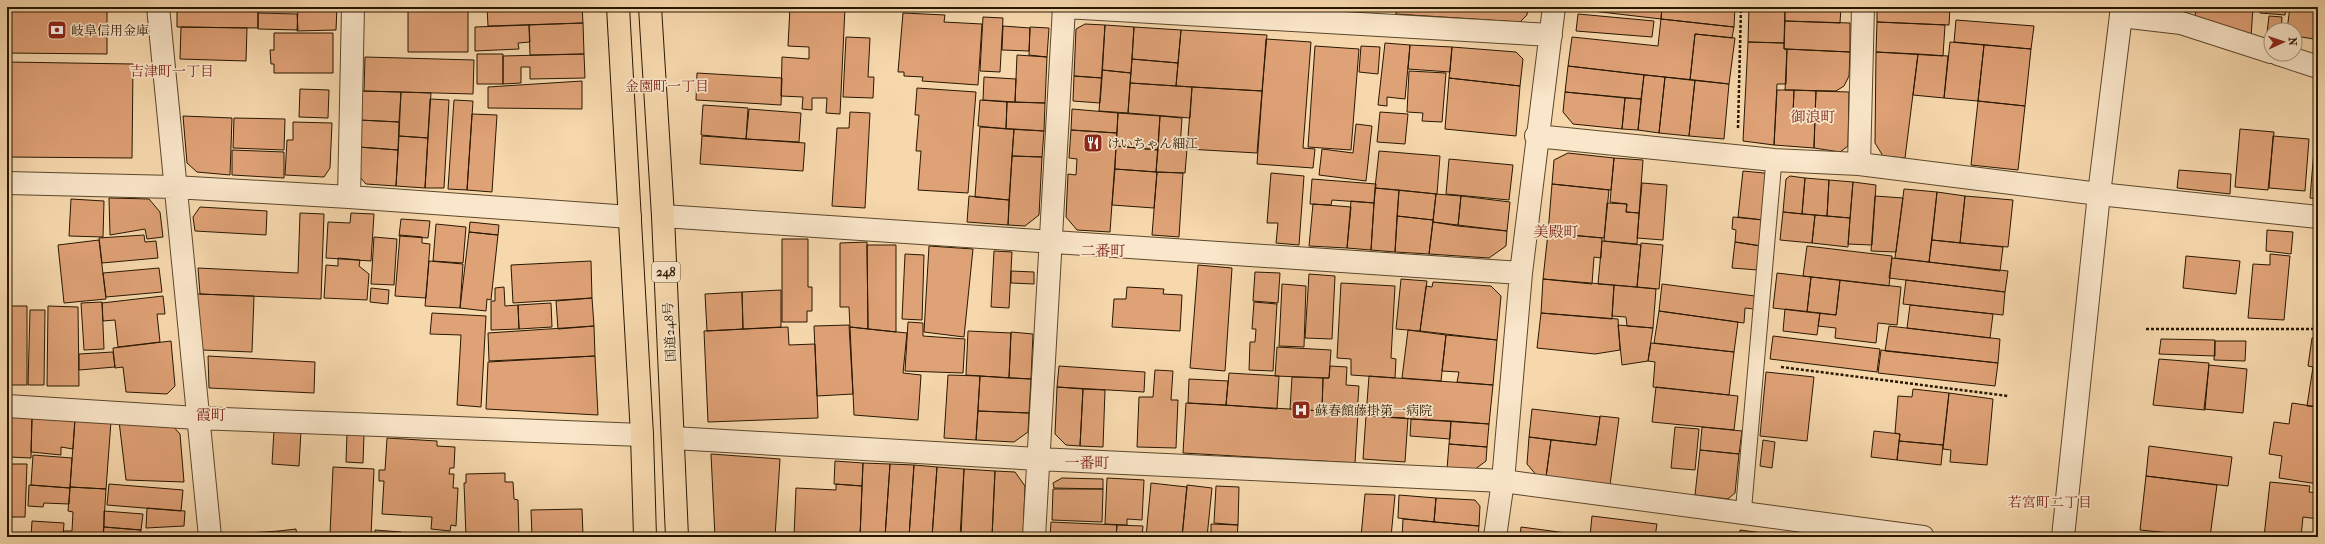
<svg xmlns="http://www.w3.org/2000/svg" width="2325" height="544" viewBox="0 0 2325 544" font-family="'IM FELL French Canon','Noto Serif JP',serif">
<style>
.building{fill:#dfa176;stroke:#281700}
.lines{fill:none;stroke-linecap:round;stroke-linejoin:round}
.service-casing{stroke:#5c472b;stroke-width:17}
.minor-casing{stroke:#5c472b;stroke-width:24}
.tertiary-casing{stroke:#5c472b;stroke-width:24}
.trunk-casing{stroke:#281700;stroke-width:24}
.path{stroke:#281700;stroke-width:2.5;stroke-dasharray:3 2;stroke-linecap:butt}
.service{stroke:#fae6ca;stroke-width:15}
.minor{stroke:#fae6ca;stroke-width:22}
.tertiary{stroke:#fae6ca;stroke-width:22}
.trunk{stroke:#f7d8ad;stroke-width:22}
.labels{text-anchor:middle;stroke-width:3.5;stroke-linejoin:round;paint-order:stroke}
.shield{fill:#fae6ca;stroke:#67553d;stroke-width:1}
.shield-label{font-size:12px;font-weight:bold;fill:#281700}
.poi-label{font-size:13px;fill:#281700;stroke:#fae6ca;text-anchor:start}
.street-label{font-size:13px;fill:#281700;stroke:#fae6ca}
.neighbourhood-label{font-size:14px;fill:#7a1f14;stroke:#fae6ca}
.quarter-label{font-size:15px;fill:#7a1f14;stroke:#fae6ca}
</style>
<rect width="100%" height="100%" fill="#f7d8ad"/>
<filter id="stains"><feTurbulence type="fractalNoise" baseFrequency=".005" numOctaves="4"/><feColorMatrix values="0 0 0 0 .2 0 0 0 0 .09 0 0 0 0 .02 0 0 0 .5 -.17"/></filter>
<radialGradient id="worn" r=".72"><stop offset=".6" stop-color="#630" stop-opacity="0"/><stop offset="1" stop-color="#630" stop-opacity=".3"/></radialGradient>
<path class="building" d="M7,7H107V54L7,53Z
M177,7H258V28L177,27Z
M298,7H337L336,30L297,31Z
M408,7H468V52H408Z
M487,7H582L583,23L488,26Z
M790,7L845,8L840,114L826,113L827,98H812V110L802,109L803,97L781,96L782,57L809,59V47L788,46Z
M1396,7H1528L1527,15L1520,22L1396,14Z
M1575,7H1662L1661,19L1575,9Z
M1662,7H1735L1734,27L1661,19Z
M1749,7H1785L1784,43L1748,42Z
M1785,7H1841L1840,23L1785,21Z
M1877,7H1950L1949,25L1877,22Z
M2196,7H2253L2251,37L2195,17Z
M2261,7H2286L2285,15L2260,13Z
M2290,7H2318L2314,39L2295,36V30H2287Z
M258,13L297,14L298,30L258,29Z
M903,13L945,15L944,22L982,24L978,85L922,81L923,77L904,76V72H898Z
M1578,14L1654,21L1652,37L1576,31Z
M2269,16L2282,17L2281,30H2271V34L2267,33Z
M983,17L1003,18L1000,72L980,71Z
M1661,19L1734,27L1732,38L1695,34L1690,80L1568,66L1572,37L1658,46Z
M1956,20L2034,26L2031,49L1954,42Z
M1785,21L1850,23V52L1784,49Z
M1877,22L1945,25L1943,56L1876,52Z
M583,23L584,54L530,55L529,25Z
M1085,24L1105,25L1102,78L1074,76L1076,29Z
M529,25L530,42L518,43L519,49L475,51V27Z
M1105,25L1134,27L1131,73L1102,70Z
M1003,26L1030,28L1029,51L1002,50Z
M181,27L247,28L246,61L180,59Z
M1030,27L1049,28L1047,57L1029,55Z
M1134,27L1181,30L1178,63L1132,59Z
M1181,30L1267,35L1262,91L1176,86Z
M274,33H333V73H274V64H271L270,50H274Z
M1695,34L1735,38L1729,84L1690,80Z
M846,37L870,38L868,77H874L873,98L843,97Z
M1266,39L1311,42L1303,148L1315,149L1313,168L1257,164Z
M1748,42L1784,43V49H1787L1786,84H1777L1774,145L1743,141Z
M1950,42L1984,45L1978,101L1944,98Z
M1385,43L1410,45L1405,99L1387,97V106L1378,105Z
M1410,45L1452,47L1450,72L1408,69Z
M1984,45L2031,49L2025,106L1978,101Z
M1315,46L1359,49L1351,150L1308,147Z
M1361,46L1380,47L1378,74L1359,72Z
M1452,47L1516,52L1523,59L1520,86L1449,78Z
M1787,49L1850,52L1849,76L1844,86L1836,91L1785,90Z
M1876,52L1918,54L1905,158L1883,156L1875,143Z
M477,54H503V84H477Z
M584,54L585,78L530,79V67H521V83L503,84V56Z
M1918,54L1948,56L1944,98L1913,95Z
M1017,55L1047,57L1045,103L1015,102Z
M365,57L474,60L473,94L364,91Z
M1132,59L1178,63L1176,86L1130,83Z
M7,62L133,64L132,158L7,157Z
M1568,66L1644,75L1641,99L1565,92Z
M1102,70L1131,73L1128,113L1099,111Z
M1409,71L1446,73L1442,122L1422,121L1423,113L1407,112Z
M697,73L782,78L781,105L696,100Z
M1644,75L1665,77L1659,133L1638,130Z
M1074,76L1102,78L1100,103L1073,101Z
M984,77L1016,79L1015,102L983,100Z
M1665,77L1695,80L1689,136L1659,133Z
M1449,78L1520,86L1516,136L1445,129Z
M1695,80L1729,84L1724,139L1689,136Z
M582,81V109L488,108V87Z
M1130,83L1192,87L1190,118L1128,113Z
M1192,87L1262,91L1257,153L1187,149Z
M917,88L976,92L968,193L918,190L921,151H916L919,115H915Z
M300,89L329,90L328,118L299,117Z
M1777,90H1794L1793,113L1815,114L1814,148L1774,145Z
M1794,90L1816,91L1815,114L1793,113Z
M360,91L401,92L399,122L359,120Z
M1816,91L1849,92L1848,146L1840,152L1814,148Z
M401,92L431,93L428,138L399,136Z
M1565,92L1625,98L1622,129L1573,124L1563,112Z
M1625,98L1641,99L1638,130L1622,129Z
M430,99L449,100L444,188H425Z
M454,100L473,101L467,190L448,189Z
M980,100L1007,102L1006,129L978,126Z
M1978,101L2025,106L2018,170L1971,165Z
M1007,102L1045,103L1044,131L1006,129Z
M703,105L748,108L746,139L701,135Z
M749,109L801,113L799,142L746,139Z
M1072,109L1118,113L1117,133L1071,130Z
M850,112L870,113L865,208L832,206L837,128H849Z
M1380,112L1408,114L1405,144L1377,142Z
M1118,113L1160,116L1158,150L1116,146Z
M472,114L497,115L492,192L467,190Z
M183,116L232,118L230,175L197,172L187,163Z
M1160,116L1182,118L1180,148L1187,149L1185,173L1156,172Z
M234,118L285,119L284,150L233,148Z
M359,120L399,122L398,150L359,147Z
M293,122L332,123L330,168L324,177L285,175L287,140H293Z
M1356,124L1372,126L1366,181L1319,175L1322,149L1353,153Z
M980,127L1014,129L1009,200L975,197Z
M1014,129L1044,131L1042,157L1012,156Z
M2240,129L2274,132L2268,190L2235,187Z
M1071,130L1117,133L1110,232L1077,230L1066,217L1068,174L1076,175L1077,159L1069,158Z
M399,136L428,138L425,188L396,186Z
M702,136L805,143L803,171L700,164Z
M2273,136L2309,139L2305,191L2269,188Z
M2315,138H2318V199L2310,198Z
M1116,146L1158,150L1156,172L1115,169Z
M359,147L398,150L396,186L366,184L358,175Z
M232,150L284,152V178L232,175Z
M1379,151L1440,156L1437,194L1375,188Z
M1568,153L1614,158L1611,190L1552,184L1554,160Z
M1012,156L1042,157L1039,215L1025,226L1008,225Z
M1614,158L1643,160L1639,213L1626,212L1627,204L1610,202Z
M1449,159L1513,165L1509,200L1446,194Z
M1115,169L1157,172L1154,208L1112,205Z
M2179,170L2231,174L2230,194L2177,188Z
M1743,171L1764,173L1768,178L1763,220L1738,217Z
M1157,172L1183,173L1179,237L1152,235Z
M1271,173L1304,176L1299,245L1276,243L1278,223H1267Z
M1790,176L1805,178L1802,214L1783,212L1786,179Z
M1805,178L1829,180L1827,216L1802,214Z
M1312,179L1376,184L1374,203L1332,200L1331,205L1310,204Z
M1829,180L1853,182L1850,218L1827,216Z
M1853,182L1876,185L1872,245L1848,244Z
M1642,183L1667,185L1663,240L1637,238Z
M1552,184L1609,190L1604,238L1548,233Z
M1375,188L1399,190L1395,252L1371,250Z
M1904,189L1937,192L1929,262L1895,258Z
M1399,190L1436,194L1433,220L1397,216Z
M1937,192L1965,196L1960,243L1932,240Z
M1436,194L1461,196L1458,226L1433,222Z
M969,196L1009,200L1008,225L967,222Z
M1461,196L1510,202L1507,231L1458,226Z
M1875,196L1903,198L1896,252L1871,251Z
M1965,196L2013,200L2008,247L1960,243Z
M109,198L149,199L160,212L163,237L147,239L145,229L110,235Z
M71,199L104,201L103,237L69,236Z
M1351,201L1374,203L1371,250L1347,248Z
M1607,203L1627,204L1626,212L1639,213L1637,244L1604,241Z
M1313,204L1351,207L1347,248L1309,246Z
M200,207L267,211L266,235L195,231L193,217Z
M1783,212L1815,215L1812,243L1780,240Z
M300,213L324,214L321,299L200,294L198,268L298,273Z
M351,213L374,214L371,261L326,258L328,222L350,223Z
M1815,215L1850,218L1848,247L1812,243Z
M1397,216L1433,220L1429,254L1395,252Z
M1733,217L1763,220L1761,246L1735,242L1736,230L1732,229Z
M401,219L430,221L428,238L399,236Z
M470,222L499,225L498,235L469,232Z
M1433,222L1507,231L1506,246L1489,258L1429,254Z
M436,224L466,227L463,263L433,261Z
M2267,230L2293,232L2291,254L2266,251Z
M469,232L498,235L491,300L487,299L486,311L460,308Z
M1548,233L1602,238L1601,258L1594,257L1592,284L1543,279Z
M144,235L145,242L156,241L158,258L102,263L99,238Z
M400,235L422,237V243L430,244L426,298L395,296Z
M374,237L397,239L394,285L371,284Z
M782,239H808V287H812V311H807V322H782Z
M99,240L106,299L64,303L58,245Z
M1932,240L2003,247L2000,271L1929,262Z
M1602,241L1641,245L1637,287L1598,284Z
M867,242L868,329L850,327L849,307H840V243Z
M1735,242L1761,246L1758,270L1732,268Z
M1641,243L1663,245L1659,289L1637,287Z
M867,245H896V332L868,329Z
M929,246L973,249L964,337L924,332Z
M1807,246L1892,256L1889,286L1803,276Z
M994,251L1012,252L1009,308L991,307Z
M905,254L924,255L922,320L902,319Z
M2270,254L2290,256L2284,320L2248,318L2253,264L2270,265Z
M2186,256L2240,261L2236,294L2183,288Z
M338,258L360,260L359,266L369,274L367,300L324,298L326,265L338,266Z
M1892,258L2008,271L2005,292L1889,278Z
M429,261L463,264L460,308L425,306Z
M591,261L592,298L513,303L511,265Z
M1198,265L1232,268L1225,371L1190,368Z
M159,268L162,292L106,297L103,273Z
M1011,271L1034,272V284L1011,283Z
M1255,272L1280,273L1278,303L1253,301Z
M1777,273L1811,277L1807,312L1773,308Z
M1309,274L1335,276L1332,339L1305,338Z
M1811,277L1840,280L1836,315L1807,312Z
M1401,279L1427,281L1420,331L1396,329Z
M1543,279L1614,285L1612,319L1541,313Z
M1840,280L1901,287L1897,325L1878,323L1876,343L1835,338L1836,328L1818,326L1820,313L1836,315Z
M1906,280L2005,292L2003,315L1903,304Z
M1433,282L1491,286L1501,296L1497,340L1420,331L1426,286L1432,287Z
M1341,283L1395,286L1391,358L1396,359L1395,378L1351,375V359L1337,358Z
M1282,284L1306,286L1304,347L1279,346Z
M1662,284L1755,296L1754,309L1745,308L1744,323L1659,311Z
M1614,285L1656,289L1653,328L1627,326L1626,317L1612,316Z
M504,287L505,306L518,305L519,329L491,330V301H495V288Z
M1127,287L1164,289L1163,294L1182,295L1180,331L1112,327L1114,299H1126Z
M371,288L389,290L388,304L370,302Z
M781,290V327L743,329L742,292Z
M742,292L743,329L707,331L705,294Z
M197,294L254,296L252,352L202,350Z
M163,296L165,314H157L160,342L118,347L115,320L103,321L102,303Z
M592,298L594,326L558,329L556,301Z
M102,302L104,349L84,350L81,303Z
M1254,302L1277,304L1273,371L1249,370L1250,342H1255L1256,329H1252Z
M551,303L552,327L519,329L518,305Z
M1910,305L1993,314L1990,338L1907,328Z
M7,306H27V385H7Z
M48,306L78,307L79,386H47Z
M1785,309L1820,313L1817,335L1783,331Z
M30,310H45L44,385H28Z
M1659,311L1738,322L1734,352L1654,343Z
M432,313L486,316L481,407L457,405L461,335L430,334Z
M1541,313L1618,319L1620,350L1595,354L1537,348Z
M908,322L923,323V336L965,339L963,373L905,371Z
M849,325L853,394L817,396L814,326Z
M1618,325L1653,328L1648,361L1622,365Z
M594,326L595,356L489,361L488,333Z
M1889,326L2000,339L1998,363L1885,351Z
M788,327L789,345L815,344L818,418L708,422L704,331Z
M850,327L907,333L903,373L921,375L918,420L854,415Z
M1408,330L1446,335L1441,381L1402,378Z
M968,331L1011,333L1009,378L966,375Z
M1011,332L1033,334L1031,379L1009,378Z
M1446,335L1497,340L1493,385L1457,382L1459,372L1442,371Z
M1773,336L1880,349L1877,372L1770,359Z
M2312,338H2318V407L2307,406L2313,367L2308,366Z
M2161,339L2215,340V356L2159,354Z
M171,341L175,386L167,394L126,392L123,367L115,368L113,348Z
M2215,341H2246L2245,361L2214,360Z
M1651,343L1734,352L1729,395L1653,387L1655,362L1648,361Z
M1277,347L1331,350L1329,378L1275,376Z
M1881,350L1998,363L1995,386L1878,373Z
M113,352L115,367L79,370V354Z
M208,356L315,362L314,393L209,388Z
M595,356L598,415L486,409L488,362Z
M2159,359L2209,363L2205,410L2153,405Z
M2209,365L2247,369L2243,413L2204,409Z
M1059,366L1145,372L1144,392L1057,387Z
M1330,366L1347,367L1346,385L1359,386L1357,414L1322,411L1323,378H1329Z
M1155,370L1173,371L1171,400H1178L1176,448L1137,447L1139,397H1153Z
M1766,372L1814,377L1807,441L1760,436Z
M1229,373L1279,376L1277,409L1226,405Z
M948,375L980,376L976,440L944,438Z
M980,376L1031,379L1029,413L978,411Z
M1369,376L1493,385L1489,424L1366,416Z
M1292,377L1323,378L1322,411L1290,409Z
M1189,379L1228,381L1226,405L1188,403Z
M1057,387L1083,389L1080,446L1066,445L1055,434Z
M1656,387L1738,396L1734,430L1652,422Z
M1083,389L1105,390L1103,447L1080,446Z
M1913,389L1949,393L1943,445L1899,441L1900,434L1895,433L1898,396L1912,397Z
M1949,393L1993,399L1987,465L1950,462L1951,450L1943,449Z
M1186,403L1358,413L1355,463L1183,453Z
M2292,403L2318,407V484L2279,478L2282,456L2269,454L2274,422L2289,424Z
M1532,409L1600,417L1596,445L1529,437Z
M978,411L1029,413L1028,432L1014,442L976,440Z
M11,416L32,417L31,458L10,457Z
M1366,416L1408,418L1405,462L1363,459Z
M1600,416L1619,418L1610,485L1546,477L1551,440L1596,445Z
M32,417L75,419L73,449L61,447V455L31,452Z
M75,419L111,421L106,489L70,487Z
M1411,419L1451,421L1450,439L1410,436Z
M119,421L171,424L180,434L184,482L126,480Z
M1451,421L1489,424L1487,447L1449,444Z
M1675,427L1699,429L1695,470L1671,468Z
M1702,427L1742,431L1739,454L1700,450Z
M274,430L301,431L299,466L272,464Z
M1874,431L1900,434L1897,460L1871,457Z
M347,433L364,434L363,463L346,462Z
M1529,437L1551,440L1546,477H1538L1527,464Z
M387,438L437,441V446L455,447L454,468H450L449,474H454L453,488H458L456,526L451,525L450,531L431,529L432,517L382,514L384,481H379V470H385Z
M1763,440L1775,442L1772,468L1760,466Z
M1899,441L1943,445L1941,465L1897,460Z
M1449,444L1487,447L1486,461L1474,470L1447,469Z
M2149,446L2232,457L2228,486L2146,476Z
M1700,450L1739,454L1735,493L1728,499L1695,495Z
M711,454L780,459L775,537H715Z
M33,455L72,458L70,488L31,485Z
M835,461L863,463L862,486L834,484Z
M863,463L890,464L885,537H860Z
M7,464H27L25,517H7Z
M890,464L914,465L909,537H885Z
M914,465L937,467L932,537H909Z
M333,467L374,469L371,536L330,534Z
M937,467L964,469L960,537H932Z
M964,469L995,471L992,537H961Z
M995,471L1015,472L1025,486L1023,537H992Z
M505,473V482H513L514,499L518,500L519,537H466L464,483H466V474Z
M2146,476L2217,485L2210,537L2140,530Z
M1062,478L1103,479V489L1054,488L1053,483Z
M1107,478L1144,480L1142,520L1127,519V525L1105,524Z
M2270,482L2310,486L2309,492L2318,493V519L2303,517L2301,537H2264Z
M1151,483L1187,487L1182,537H1146Z
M109,484L183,490L181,511L107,505Z
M836,484L862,486L860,537H794L796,488L836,490Z
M29,485L70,488L69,504L44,503L43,507L28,506Z
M1187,485L1212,488L1207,537H1182Z
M1216,486L1239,487L1238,525L1214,523Z
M70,487L106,489L103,537H63V531H72L73,512L68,511Z
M1053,489H1103L1102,522L1052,520Z
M1365,494L1395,495L1391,537H1361Z
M1399,495L1436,498L1434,522L1398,518Z
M1436,498L1475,500L1480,506L1479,526L1434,522Z
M147,508L185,511L184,526L146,528Z
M582,509L583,535L532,536L531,510Z
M104,511L143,514L141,530L104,527Z
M1592,516L1657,524L1655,537L1590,536Z
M1403,519L1479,526L1478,537H1402Z
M32,521L64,523L63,537H31Z
M1051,522L1117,525L1116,537H1050Z
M1211,524L1238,525L1237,537H1211Z
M1117,525L1143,526L1142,537H1116Z
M104,527L141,530L140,537H103Z
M1521,527L1589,536V537H1520Z
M296,529L297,537H280L279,531Z
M375,530L401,532L400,537H375Z
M1740,530L1771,534V537H1739Z
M279,531L280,537L218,535Z
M1771,534L1789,536L1771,537Z"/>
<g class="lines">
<defs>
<path id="service" d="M1743,515L1774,160"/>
<path id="minor" d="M158,7L210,537
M1065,7L1551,35
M2121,16L2181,23L2271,52
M2278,54L2318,67
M1536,136L1774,160L1859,164L2099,194L2318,217
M1859,164L1863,7
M7,183L174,187L349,197L630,217
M349,197L353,7
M663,216L1521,273
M7,406L197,418L642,435
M673,438L1038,459L1503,481L1923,537
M1034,537L1064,7
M1495,537L1503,481L1521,273L1554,7"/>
<path id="tertiary" d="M2063,537L2099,194L2122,7"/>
<path id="trunk" d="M618,7L642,435L645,537
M650,7L663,216L677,537"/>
</defs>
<use href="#service" class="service-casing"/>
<use href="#minor" class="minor-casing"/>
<use href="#tertiary" class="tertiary-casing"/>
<use href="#trunk" class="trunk-casing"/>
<path class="path" d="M1738,128L1741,7
M2146,329H2318
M1781,367L2008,396"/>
<use href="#service" class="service"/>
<use href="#minor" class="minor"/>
<use href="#tertiary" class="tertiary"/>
<use href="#trunk" class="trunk"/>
</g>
<defs>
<symbol id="bank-square" viewBox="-11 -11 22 22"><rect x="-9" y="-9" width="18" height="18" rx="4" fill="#8f2418" stroke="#fae6ca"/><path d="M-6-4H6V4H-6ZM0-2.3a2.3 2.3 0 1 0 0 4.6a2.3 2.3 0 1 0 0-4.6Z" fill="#fff"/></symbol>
<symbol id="restaurant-square" viewBox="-11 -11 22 22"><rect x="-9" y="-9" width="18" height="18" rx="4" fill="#8f2418" stroke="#fae6ca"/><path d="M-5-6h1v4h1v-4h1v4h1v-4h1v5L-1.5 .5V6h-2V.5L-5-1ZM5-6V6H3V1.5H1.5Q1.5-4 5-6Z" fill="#fff"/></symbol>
<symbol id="hospital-square" viewBox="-11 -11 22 22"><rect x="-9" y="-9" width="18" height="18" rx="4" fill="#8f2418" stroke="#fae6ca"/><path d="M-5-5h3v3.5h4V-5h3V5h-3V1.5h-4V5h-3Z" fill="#fff"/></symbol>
</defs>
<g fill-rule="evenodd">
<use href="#bank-square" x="46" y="19" width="22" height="22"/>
<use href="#restaurant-square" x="1082" y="132" width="22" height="22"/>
<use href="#hospital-square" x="1290" y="399" width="22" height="22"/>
</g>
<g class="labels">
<rect class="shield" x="652" y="262" width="28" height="20" rx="3"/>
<g class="shield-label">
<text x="666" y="276">248</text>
</g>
<g class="poi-label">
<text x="71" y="35">岐阜信用金庫</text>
<text x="1107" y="148">けいちゃん細江</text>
<text x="1315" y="415">蘇春館藤掛第一病院</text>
</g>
<g class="street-label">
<text transform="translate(669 332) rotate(-93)" y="5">国道248号</text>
</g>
<g class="neighbourhood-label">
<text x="172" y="76">吉津町一丁目</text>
<text x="667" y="91">金園町一丁目</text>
<text x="2050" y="507">若宮町二丁目</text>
</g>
<g class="quarter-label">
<text x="1813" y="122">御浪町</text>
<text x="1556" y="237">美殿町</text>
<text x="1103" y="256">二番町</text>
<text x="211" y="420">霞町</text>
<text x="1087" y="468">一番町</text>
</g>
</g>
<rect width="2325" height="544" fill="none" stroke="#f7d8ad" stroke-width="24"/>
<rect x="8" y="8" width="2309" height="528" fill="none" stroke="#281700" stroke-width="2"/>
<rect x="12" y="12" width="2301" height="520" fill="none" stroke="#281700"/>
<g transform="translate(2283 42) rotate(87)"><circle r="19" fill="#fae6ca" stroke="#a69379"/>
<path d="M0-3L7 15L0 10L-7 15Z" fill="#8f2418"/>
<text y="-6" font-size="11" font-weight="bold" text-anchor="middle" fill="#281700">N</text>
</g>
<rect width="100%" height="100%" filter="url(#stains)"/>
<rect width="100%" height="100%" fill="url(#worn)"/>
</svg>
